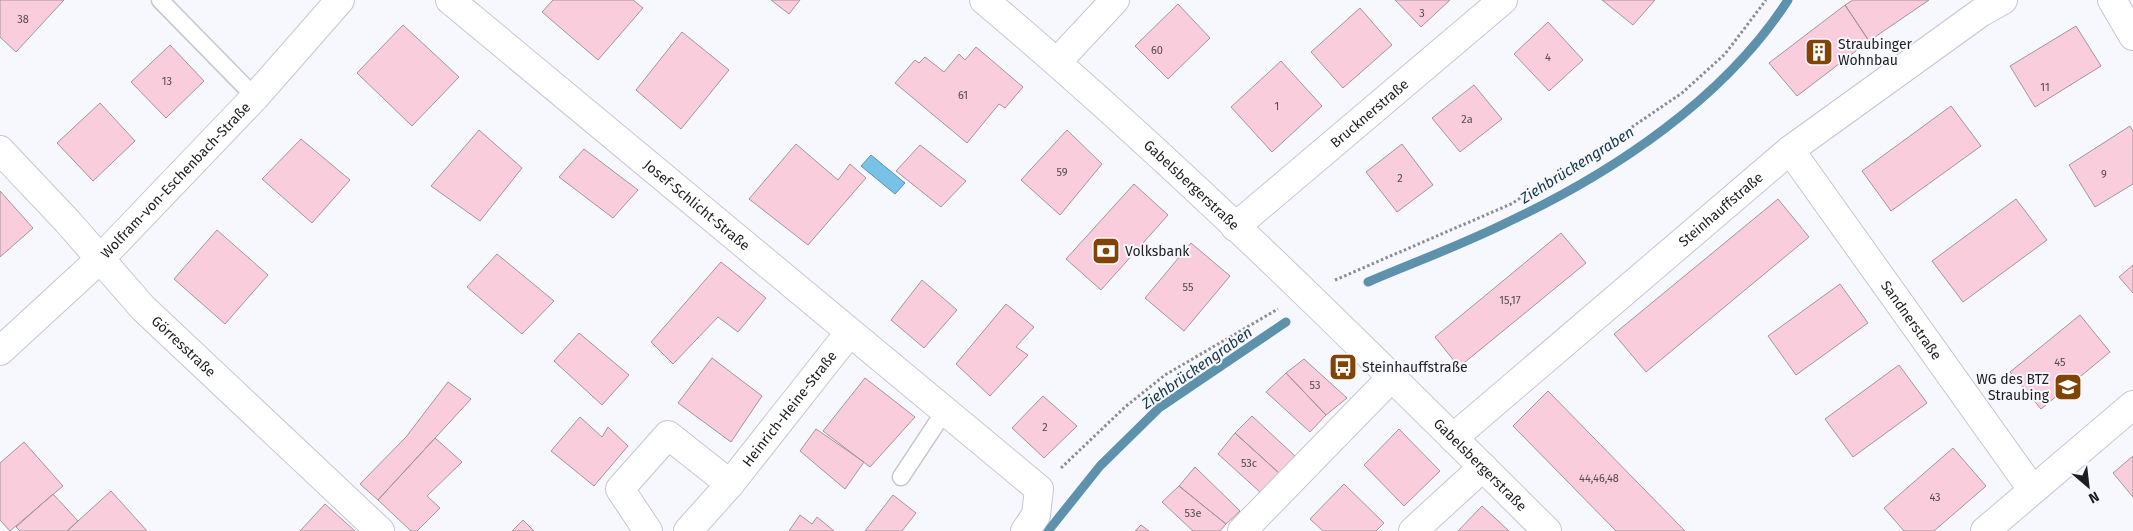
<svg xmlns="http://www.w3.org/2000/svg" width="2133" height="531" viewBox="0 0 2133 531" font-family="'Fira Sans',sans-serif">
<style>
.water{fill:#78c2e7;stroke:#5d91ac}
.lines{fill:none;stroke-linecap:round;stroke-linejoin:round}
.stream{stroke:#5d91ac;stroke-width:9}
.building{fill:#facddc;stroke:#a29599}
.lane-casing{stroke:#c5c6d2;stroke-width:19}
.street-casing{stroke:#c5c6d2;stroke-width:30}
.path{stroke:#8c8c92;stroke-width:3;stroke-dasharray:2.5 2.5;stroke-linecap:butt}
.lane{stroke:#fff;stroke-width:16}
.street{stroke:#fff;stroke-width:28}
.labels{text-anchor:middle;stroke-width:4;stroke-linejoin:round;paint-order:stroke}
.number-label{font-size:11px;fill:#554a50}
.poi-label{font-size:14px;fill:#1e1e22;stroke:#f7f7fe;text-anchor:start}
.street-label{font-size:14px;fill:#1e1e22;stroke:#f7f7fe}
.water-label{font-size:15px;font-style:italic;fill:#143646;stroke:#f7f7fe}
</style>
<rect width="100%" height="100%" fill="#f7f7fe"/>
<path class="water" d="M871,155L905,183L895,194L861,166Z"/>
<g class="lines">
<path class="stream" d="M1368,282C1415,262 1464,244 1510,221C1614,172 1725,98 1788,0
M1048,531L1100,466L1159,408L1286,322"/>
</g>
<path class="building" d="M0,0H64L16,52L0,37Z
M553,0H633L643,8L598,60L542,12Z
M771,0H800L789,14Z
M1395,0H1450L1421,27Z
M1602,0H1655L1633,25Z
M1853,0H1929L1869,41L1845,5Z
M1178,4L1210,38L1168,79L1135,46Z
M1845,5L1869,41L1797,96L1769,63Z
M1360,8L1392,45L1343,88L1311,52Z
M1548,22L1583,60L1549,91L1514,54Z
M403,25L459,77L412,126L357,73Z
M2076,26L2101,66L2035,107L2010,66Z
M682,32L729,70L681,129L636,90Z
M170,45L204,81L166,118L131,82Z
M976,47L1023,87L1005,108L999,104L967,143L895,83L915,60L919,63L925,57L944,72L959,54L965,60Z
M1281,61L1322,106L1272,152L1231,107Z
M1474,85L1502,119L1460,152L1432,118Z
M100,103L135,141L93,181L57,143Z
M1951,106L1981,146L1891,211L1862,171Z
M2130,126L2133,131V184L2095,207L2069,165Z
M479,130L522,168L480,221L431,186Z
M1067,130L1102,164L1060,215L1021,180Z
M301,139L350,180L312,223L262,179Z
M796,144L838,180L850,164L866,178L808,245L749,199Z
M1402,144L1433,185L1397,212L1366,172Z
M920,145L966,181L941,207L896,171Z
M584,149L638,190L613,218L559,177Z
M1134,184L1168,215L1101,290L1066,259Z
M0,191L33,228L0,257Z
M1778,199L1809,237L1646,372L1614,334Z
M2016,199L2047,240L1963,302L1932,261Z
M217,230L268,275L225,324L174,279Z
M1561,233L1586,263L1459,367L1435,337Z
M1191,243L1230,276L1184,331L1145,298Z
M497,254L554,301L522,334L467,287Z
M721,262L766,298L738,332L718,317L673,364L651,342Z
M2133,265V293L2119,277Z
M922,280L957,310L924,348L891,320Z
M1840,284L1868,323L1796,375L1768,336Z
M1006,304L1034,327L1016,347L1028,355L990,396L956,364Z
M2080,315L2110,352L2041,409L2010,372Z
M579,333L629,375L602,405L554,361Z
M712,358L762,396L731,442L678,403Z
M1304,359L1347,398L1326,415L1286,373Z
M1899,365L1927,403L1853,457L1825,419Z
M1286,373L1326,415L1310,432L1266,392Z
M865,378L915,417L870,467L823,431Z
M448,382L471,399L378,500L360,484L406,437Z
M1548,391L1685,531H1616L1513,426Z
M1043,396L1077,426L1044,458L1012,428Z
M1252,416L1295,456L1279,473L1235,433Z
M580,417L602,437L608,427L628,446L594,486L551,451Z
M816,429L864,462L845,489L800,451Z
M1399,429L1440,471L1404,506L1364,465Z
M1235,433L1279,473L1260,492L1218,454Z
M435,438L462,462L427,496L440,508L417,531H411L378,500Z
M24,442L63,486L10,531L0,520V463Z
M1953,448L1986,486L1934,531H1904L1884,508Z
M2133,456V497L2113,473Z
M1195,467L1240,511L1226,524L1179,486Z
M1344,484L1384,523L1376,531H1323L1310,519Z
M1179,486L1226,524L1220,531H1193L1162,502Z
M111,491L147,531H67Z
M53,494L78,521L67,531H20L16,527Z
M893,495L916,513L902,531H865Z
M325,504L355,531H300Z
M1482,506L1509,531H1458Z
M800,515L812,524L817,517L834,531H789Z
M523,520L534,531H512Z
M1141,525L1149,531H1135Z"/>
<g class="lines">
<defs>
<path id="lane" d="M160,0L255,97
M901,477L944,412"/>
<g id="street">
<path id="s1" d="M450,0L1039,489L1036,515L1025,531"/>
<path id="s2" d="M984,0C1181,166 1365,350 1547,531"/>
<path d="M2112,0L2133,36"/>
<path d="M1057,62L1115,0"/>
<path id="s3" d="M0,150L68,222L143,308L380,531"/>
<path id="s4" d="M1790,150L2032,489"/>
<path id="s5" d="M1235,227L1503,0"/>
<path id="s6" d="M0,351L100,259L255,97L340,0"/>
<path id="s7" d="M1453,438L1790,150L1980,13L2003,0"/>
<path d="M648,531L620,489L668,435L730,484"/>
<path id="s8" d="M688,531L730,484L849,333"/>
<path d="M1242,531L1391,378"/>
<path d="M1413,531L1483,467"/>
<path d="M1985,531L2133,405"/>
</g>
</defs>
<use href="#lane" class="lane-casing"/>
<use href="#street" class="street-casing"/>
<path class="path" d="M1335,280L1511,204L1610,142L1682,93L1725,54L1766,0
M1061,468L1125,407L1165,375L1278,309"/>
<use href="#lane" class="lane"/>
<use href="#street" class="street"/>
</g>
<defs>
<symbol id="building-square" viewBox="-11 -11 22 22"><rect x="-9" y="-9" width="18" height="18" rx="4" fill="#824404" stroke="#f7f7fe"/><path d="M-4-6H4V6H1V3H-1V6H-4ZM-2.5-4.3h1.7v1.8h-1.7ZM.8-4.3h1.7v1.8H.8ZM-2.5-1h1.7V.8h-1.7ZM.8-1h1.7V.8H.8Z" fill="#fff"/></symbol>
<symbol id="bank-square" viewBox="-11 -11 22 22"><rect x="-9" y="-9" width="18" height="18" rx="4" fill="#824404" stroke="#f7f7fe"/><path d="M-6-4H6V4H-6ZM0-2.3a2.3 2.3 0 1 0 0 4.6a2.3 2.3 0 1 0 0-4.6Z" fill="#fff"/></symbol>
<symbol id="bus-square" viewBox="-11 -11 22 22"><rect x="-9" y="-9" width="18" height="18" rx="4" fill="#824404" stroke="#f7f7fe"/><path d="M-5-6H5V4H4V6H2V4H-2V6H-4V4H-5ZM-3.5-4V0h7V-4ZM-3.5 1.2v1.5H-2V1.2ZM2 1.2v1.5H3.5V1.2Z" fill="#fff"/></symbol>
<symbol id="school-square" viewBox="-11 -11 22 22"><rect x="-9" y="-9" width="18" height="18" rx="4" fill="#824404" stroke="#f7f7fe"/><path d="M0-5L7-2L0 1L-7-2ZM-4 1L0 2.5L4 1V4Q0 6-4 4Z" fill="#fff"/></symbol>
</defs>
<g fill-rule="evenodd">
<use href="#building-square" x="1803" y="36" width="32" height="32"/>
<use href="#bank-square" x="1090" y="235" width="32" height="32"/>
<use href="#bus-square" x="1327" y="351" width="32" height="32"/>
<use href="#school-square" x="2052" y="371" width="32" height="32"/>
</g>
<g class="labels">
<g class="number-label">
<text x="1422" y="17">3</text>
<text x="23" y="23">38</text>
<text x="1157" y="54">60</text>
<text x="1548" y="61">4</text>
<text x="167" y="85">13</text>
<text x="2045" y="91">11</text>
<text x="963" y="99">61</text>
<text x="1277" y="110">1</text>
<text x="1467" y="123">2a</text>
<text x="1062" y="176">59</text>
<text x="2104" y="178">9</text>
<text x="1400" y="182">2</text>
<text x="1188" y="291">55</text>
<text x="1510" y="304">15,17</text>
<text x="2060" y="366">45</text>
<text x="1315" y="389">53</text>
<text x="1045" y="431">2</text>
<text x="1249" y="467">53c</text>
<text x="1599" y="482">44,46,48</text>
<text x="1935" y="501">43</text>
<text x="1193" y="517">53e</text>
</g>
<g class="poi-label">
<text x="1838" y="49">Straubinger<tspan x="1838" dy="16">Wohnbau</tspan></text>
<text x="1125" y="256">Volksbank</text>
<text x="1362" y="372">Steinhauffstraße</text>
<text x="2049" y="384" text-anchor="end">WG des BTZ<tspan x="2049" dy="16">Straubing</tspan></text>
</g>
<g class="street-label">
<text dy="5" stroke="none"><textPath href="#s5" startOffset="176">Brucknerstraße</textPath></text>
<text dy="5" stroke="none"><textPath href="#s6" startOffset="245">Wolfram-von-Eschenbach-Straße</textPath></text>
<text dy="5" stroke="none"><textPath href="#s2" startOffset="278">Gabelsbergerstraße</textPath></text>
<text dy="5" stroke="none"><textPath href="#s1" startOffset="321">Josef-Schlicht-Straße</textPath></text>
<text dy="5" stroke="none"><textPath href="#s7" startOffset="352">Steinhauffstraße</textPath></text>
<text dy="5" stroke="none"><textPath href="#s4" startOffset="209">Sandnerstraße</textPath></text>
<text dy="5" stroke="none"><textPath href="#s3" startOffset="269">Görresstraße</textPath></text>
<text dy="5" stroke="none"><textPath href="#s8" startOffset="159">Heinrich-Heine-Straße</textPath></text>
<text dy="5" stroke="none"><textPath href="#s2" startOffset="680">Gabelsbergerstraße</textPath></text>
</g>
<g class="water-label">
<text transform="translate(1577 165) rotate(-32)" y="5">Ziehbrückengraben</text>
<text transform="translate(1197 368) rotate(-35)" y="5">Ziehbrückengraben</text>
</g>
</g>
<g transform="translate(2088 486) rotate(152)" stroke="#f7f7fe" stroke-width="4" paint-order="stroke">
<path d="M0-4L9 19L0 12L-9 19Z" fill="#1e1e22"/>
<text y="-8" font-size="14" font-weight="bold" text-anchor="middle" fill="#1e1e22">N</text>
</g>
</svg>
